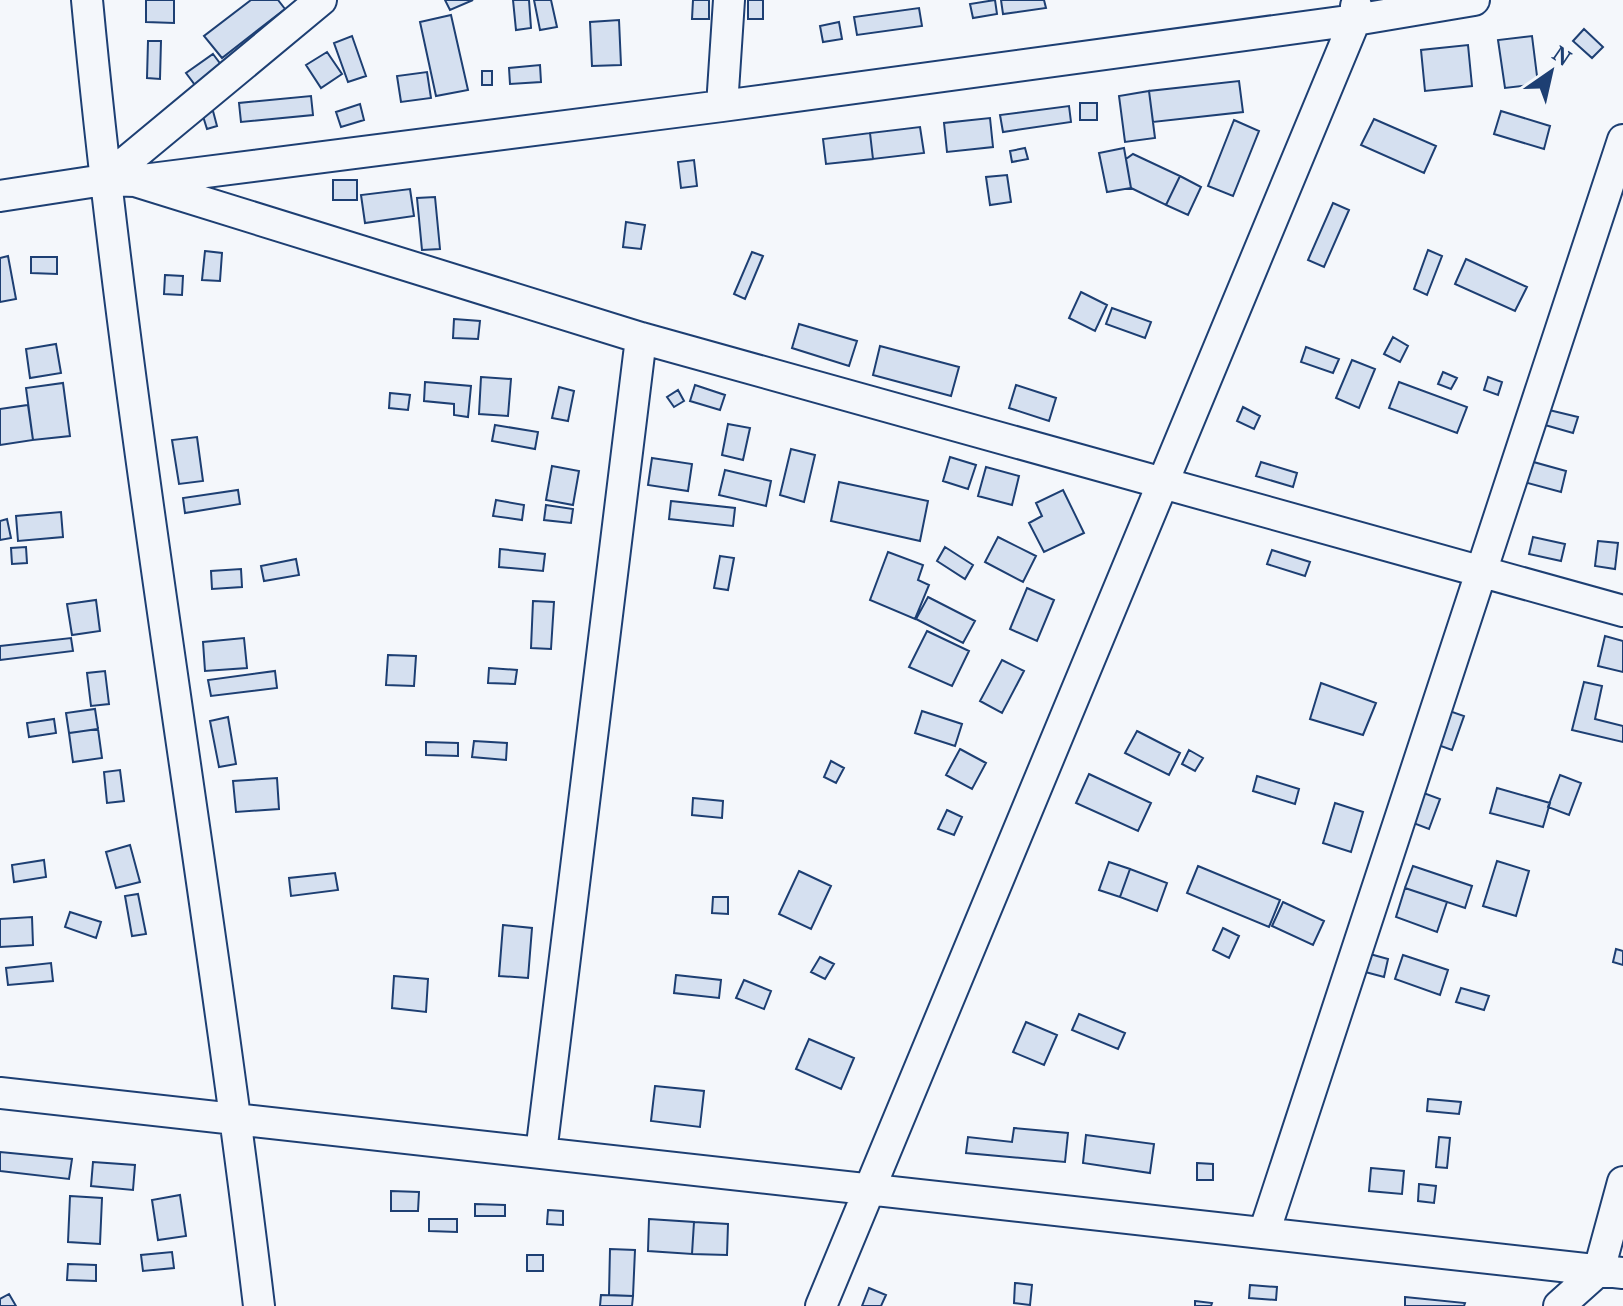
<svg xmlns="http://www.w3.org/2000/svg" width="1623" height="1306" viewBox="0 0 1623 1306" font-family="'PT Serif',serif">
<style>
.building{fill:#d5e0f0;stroke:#1d3f73;stroke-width:2}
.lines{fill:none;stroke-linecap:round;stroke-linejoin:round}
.minor-casing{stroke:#1d3f73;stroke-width:34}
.minor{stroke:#f4f7fb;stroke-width:30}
</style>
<rect width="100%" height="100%" fill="#f4f7fb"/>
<path class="building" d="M146,0H174V23L146,22Z
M251,0H278L285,9L222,58L204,36Z
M445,0H473L450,10Z
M513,0H529L531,28L516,30Z
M534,0H551L557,27L540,30Z
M693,0H709V19H692Z
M748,0H763V19H748Z
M995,0L997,14L973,18L970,4Z
M1001,0H1044L1046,8L1003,14Z
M919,8L922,26L857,35L854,17Z
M451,15L468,90L436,96L420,22Z
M619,20L621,65L592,66L590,22Z
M839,22L842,39L823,42L820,26Z
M1584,29L1603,47L1592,58L1573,41Z
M352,36L366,76L348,82L334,43Z
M1532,36L1538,84L1505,88L1498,40Z
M148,41H161L160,79L147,78Z
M1468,45L1472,86L1425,91L1421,50Z
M327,52L342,74L321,88L306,65Z
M213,54L222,66L195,85L186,73Z
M540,65L541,82L510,84L509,68Z
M482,71H492V85H482Z
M427,72L431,98L401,102L397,76Z
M1239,81L1243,112L1153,122L1149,91Z
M1149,91L1155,138L1125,142L1119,96Z
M311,96L313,115L241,122L239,103Z
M1080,103H1097V120H1080Z
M360,104L364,120L341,127L336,112Z
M1069,106L1071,122L1003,132L1000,115Z
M213,111L217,126L207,129L202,113Z
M1501,111L1550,126L1544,149L1494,134Z
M990,118L993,147L947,152L944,123Z
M1374,119L1436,146L1424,173L1361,145Z
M1234,120L1259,131L1233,196L1208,186Z
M920,127L924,153L873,159L870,133Z
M870,133L873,159L826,164L823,139Z
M1025,148L1028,159L1012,162L1010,151Z
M1124,148L1131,188L1107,192L1099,153Z
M1133,154L1180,176L1166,205L1131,188L1126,159Z
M694,160L697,186L681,188L678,162Z
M1007,175L1011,202L990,205L986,177Z
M1180,176L1201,187L1188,215L1166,205Z
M333,180H357V200H333Z
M410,189L414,216L365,223L361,195Z
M435,197L440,249L422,250L417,198Z
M1333,203L1349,210L1324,267L1308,260Z
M626,222L645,225L641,249L623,247Z
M1428,250L1442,256L1427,295L1414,289Z
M205,251L222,253L220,281L202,280Z
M752,252L763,256L745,299L734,294Z
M8,256L16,299L0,302V258Z
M31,257H57V274L31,273Z
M1466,259L1527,287L1515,311L1455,284Z
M165,275L183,276L182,295L164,294Z
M1081,292L1107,305L1095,331L1069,318Z
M1112,308L1151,322L1145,338L1106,324Z
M454,319L480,321L478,339L453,338Z
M799,324L857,341L849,366L792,348Z
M1393,337L1408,346L1400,362L1384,354Z
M56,344L61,373L30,378L26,349Z
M880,346L959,367L951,396L873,375Z
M1306,347L1339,359L1333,373L1301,362Z
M1352,360L1375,369L1359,408L1336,398Z
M1443,372L1457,378L1451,389L1438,384Z
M481,377L511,379L508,416L479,414Z
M1488,377L1502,382L1498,395L1484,390Z
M425,382L471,386L468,417L454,415V404L424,401Z
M1399,382L1467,407L1457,433L1389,408Z
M63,383L70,436L33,440L26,388Z
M695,385L725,395L720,410L690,401Z
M1016,385L1056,398L1049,421L1009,408Z
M559,387L574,391L568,421L552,418Z
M678,390L684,401L674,407L667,397Z
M390,393L410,395L408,410L389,408Z
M28,405L33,440L0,445V409Z
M1243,407L1260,416L1254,429L1237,421Z
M1549,410L1578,417L1573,433L1545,425Z
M728,424L750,428L743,460L722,455Z
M495,425L538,432L535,449L492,441Z
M197,437L203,481L179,484L172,440Z
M791,449L815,455L804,502L780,495Z
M950,457L976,465L968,489L943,481Z
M652,458L692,464L688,491L648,485Z
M1519,458L1566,471L1561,492L1513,479Z
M1261,462L1297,473L1293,487L1256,476Z
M552,466L579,471L573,505L546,500Z
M986,467L1019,476L1012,505L978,496Z
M725,470L771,481L766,506L719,495Z
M839,482L928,501L920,541L831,521Z
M238,490L240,504L185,513L183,498Z
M1063,490L1084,533L1044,552L1029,523L1042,516L1036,503Z
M496,500L524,505L522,520L493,516Z
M671,501L735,508L733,526L669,519Z
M546,505L573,509L571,523L544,520Z
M61,512L63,537L18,541L16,516Z
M7,519L11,538L0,540V521Z
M998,537L1036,556L1023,582L985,562Z
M1533,537L1565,544L1561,561L1529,554Z
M1598,541L1618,543L1615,569L1595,566Z
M26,547L27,563L12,564L11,548Z
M945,547L973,565L965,579L937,561Z
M500,549L545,554L543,571L499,567Z
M1272,550L1310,562L1305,576L1267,564Z
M888,552L923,565L918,580L929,585L915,619L870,600Z
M720,556L734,558L728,590L714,588Z
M296,559L299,575L264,581L261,566Z
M241,569L242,587L212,589L211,571Z
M1027,588L1054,600L1037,641L1010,629Z
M928,597L975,621L963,643L916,619Z
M96,600L100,631L72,635L67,604Z
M533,601L554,602L551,649L531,648Z
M927,631L969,651L952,686L909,667Z
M1605,636L1623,641V672L1598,666Z
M71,638L73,651L0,660V646Z
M244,638L247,668L205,671L203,642Z
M388,655L416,656L414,686L386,685Z
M1002,660L1024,671L1002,713L980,701Z
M489,668L517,670L515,684L488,683Z
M105,671L109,704L91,706L87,673Z
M275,671L277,688L211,696L208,680Z
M1584,682L1602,686L1595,719L1623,726V742L1572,730Z
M1321,683L1376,703L1363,735L1310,719Z
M1435,706L1464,716L1452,750L1424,740Z
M95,709L98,729L69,733L66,713Z
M922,711L962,724L955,746L915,733Z
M228,717L236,764L219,767L210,721Z
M54,719L56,733L29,737L27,723Z
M98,729L102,758L73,762L69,733Z
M1137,731L1180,753L1169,775L1125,753Z
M474,741L507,743L506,760L472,757Z
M426,742L458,743V756L426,755Z
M960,749L986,763L972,789L946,775Z
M1189,750L1203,758L1195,771L1182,764Z
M831,761L844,768L836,783L824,777Z
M120,770L124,801L107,803L104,772Z
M1089,774L1151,803L1138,831L1076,803Z
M1560,775L1581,783L1569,815L1548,807Z
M1257,776L1299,789L1295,804L1253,791Z
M277,778L279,809L236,812L233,781Z
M1410,788L1440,799L1429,829L1400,818Z
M1497,788L1550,803L1543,827L1490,813Z
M693,798L723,801L722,818L692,815Z
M1335,803L1363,812L1351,852L1323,843Z
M947,810L962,817L954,835L938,829Z
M130,845L140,882L116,888L106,852Z
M44,860L46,877L14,882L12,865Z
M1497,861L1529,871L1516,916L1483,906Z
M1109,862L1130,869L1120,897L1099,890Z
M1198,866L1280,900L1269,927L1187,893Z
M1413,866L1472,886L1465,908L1405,888Z
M1130,869L1167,883L1157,911L1120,897Z
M799,871L831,886L811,929L779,914Z
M335,873L338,890L291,896L289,878Z
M1405,888L1447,902L1437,932L1396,917Z
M138,894L146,934L132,936L125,896Z
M713,897H728V914L712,913Z
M1283,902L1324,921L1313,945L1272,926Z
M70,912L101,922L96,938L65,927Z
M32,917L33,945L0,947V919Z
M503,925L532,928L528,978L499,976Z
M1223,928L1239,936L1229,958L1213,950Z
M1616,949L1623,951V965L1613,962Z
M1359,951L1388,959L1384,977L1354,969Z
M1403,955L1448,970L1440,995L1395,979Z
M820,957L834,964L825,979L811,972Z
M51,963L53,981L8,985L6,968Z
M676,975L721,980L719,998L674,993Z
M394,976L428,979L426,1012L392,1008Z
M744,980L771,991L764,1009L736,998Z
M1461,988L1489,996L1484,1010L1456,1002Z
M1079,1014L1125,1033L1118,1049L1072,1030Z
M1026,1022L1057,1035L1044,1065L1013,1052Z
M809,1039L854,1058L841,1089L796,1069Z
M655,1086L704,1091L700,1127L651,1121Z
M1428,1099L1461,1102L1459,1114L1427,1111Z
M1014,1128L1068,1133L1065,1162L966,1153L968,1137L1012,1142Z
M1086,1135L1154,1144L1150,1173L1083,1163Z
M1439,1137L1450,1138L1447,1168L1436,1167Z
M0,1152L72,1159L69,1179L0,1171Z
M93,1162L135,1165L133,1190L91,1186Z
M1197,1163L1213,1164V1180H1197Z
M1371,1168L1404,1171L1402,1194L1369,1191Z
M1419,1184L1436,1186L1434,1203L1418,1201Z
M391,1191L419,1192L418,1211H391Z
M180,1195L186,1236L158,1240L152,1200Z
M70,1196L102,1198L100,1244L68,1242Z
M475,1204L505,1205V1216H475Z
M548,1210L563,1211V1225L547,1224Z
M429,1219H457V1232L429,1231Z
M649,1219L694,1222L692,1254L648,1251Z
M694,1222L728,1224L727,1255L692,1254Z
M610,1249L635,1250L633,1296L609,1295Z
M172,1252L174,1268L143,1271L141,1255Z
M527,1255H543V1271H527Z
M68,1264L96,1265V1281L67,1280Z
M1015,1283L1032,1285L1030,1305L1014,1303Z
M1250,1285L1277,1287L1276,1300L1249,1298Z
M869,1288L886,1295L881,1306H862Z
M9,1294L16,1306H0V1299Z
M601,1295L633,1296L632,1306H600Z
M1405,1297L1465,1303L1464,1306H1405Z
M1195,1301L1212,1303L1211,1306H1195Z"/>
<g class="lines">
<defs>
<path id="minor" d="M87,0C128,437 207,870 259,1306
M722,106L729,0
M104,180L321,0
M135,181L641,338L1623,611
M0,196L104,180L135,181L722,106L1355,20L1474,0
M0,1093L1623,1273
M541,1153L641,338
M1264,1233L1623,140
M821,1306L1355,20L1356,6
M1559,1306L1599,1270L1623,1182"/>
</defs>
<use href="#minor" class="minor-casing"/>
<use href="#minor" class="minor"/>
</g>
<g transform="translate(1551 72) rotate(34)" stroke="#f4f7fb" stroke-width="6" paint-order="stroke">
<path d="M0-6L14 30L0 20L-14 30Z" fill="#1d3f73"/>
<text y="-12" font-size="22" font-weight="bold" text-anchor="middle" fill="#1d3f73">N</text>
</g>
</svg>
